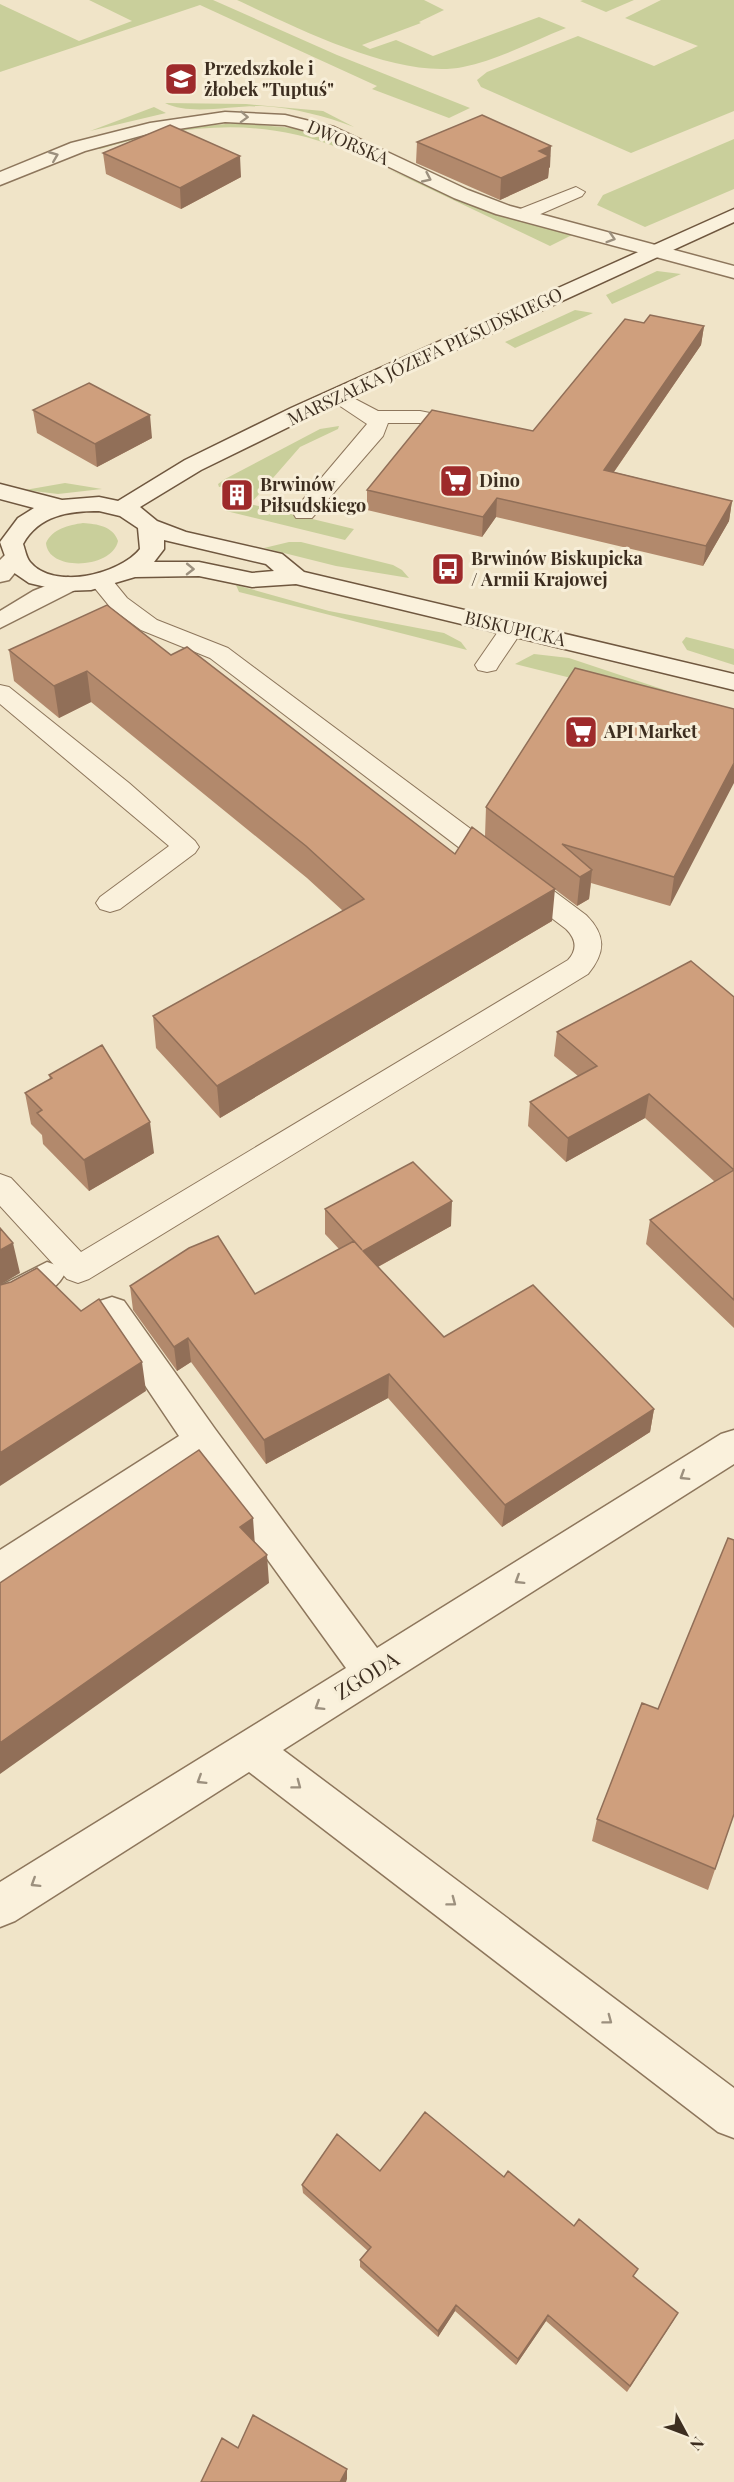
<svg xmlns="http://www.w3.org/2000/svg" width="734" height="2482" viewBox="0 0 734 2482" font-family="'Playfair Display',serif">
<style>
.green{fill:#c9cf9b}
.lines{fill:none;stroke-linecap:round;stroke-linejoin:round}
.lane-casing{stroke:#8d765c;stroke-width:2}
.street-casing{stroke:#8d765c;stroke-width:3}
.secondary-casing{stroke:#6f573f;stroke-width:3}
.lane{fill:#faf1dc;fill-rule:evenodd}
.street{fill:#faf1dc;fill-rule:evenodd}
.secondary{fill:#faf1dc;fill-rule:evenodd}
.wall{fill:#b2896c}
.shaded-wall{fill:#916f58}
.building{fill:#cf9f7d;stroke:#916f58;stroke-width:1.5}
.oneway{stroke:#9c907e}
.labels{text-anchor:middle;stroke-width:6;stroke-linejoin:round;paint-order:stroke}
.far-poi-label{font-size:18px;font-weight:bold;fill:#3d2e20;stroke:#f7eed8;text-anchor:start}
.far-street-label{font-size:18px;fill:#3d2e20;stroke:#f7eed8}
.street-label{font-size:21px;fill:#3d2e20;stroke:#f7eed8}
</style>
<rect width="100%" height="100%" fill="#f0e4c8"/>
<path class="green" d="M89,0H213L337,55L470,108L449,118L372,89L377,86L200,5L0,72V4L79,41L132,21Z
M237,0H424L444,10L419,22L421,23L362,45L370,49L396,40L433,56L539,17L566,28C533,41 498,60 463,67C399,80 295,27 237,0Z
M583,0H634L606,12L580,1Z
M661,0H734V111L631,153L481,87L477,80L487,72L578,36L654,66L698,46L625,18Z
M165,103L246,104L323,111L354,127C325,116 294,108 262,106C232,105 191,116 165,103Z
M154,107L166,113L90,131Z
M236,123L293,128L341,145L339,148C259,116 181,125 100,149L97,147L164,130Z
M734,139V189L645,227L597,205L603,195Z
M388,169L478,207L572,235L550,246Z
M657,271L681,274L612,304L606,295Z
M575,310L593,313L515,348L505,342Z
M339,426L338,429L300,447L252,502L246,484L219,487L218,484L225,479L320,429Z
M65,483L102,489L58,494L25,490Z
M250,504L354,529L345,540L226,511L224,507Z
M83,523C97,524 113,526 118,541C112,569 48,572 46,543C52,529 69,525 83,523Z
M289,542H301L393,565L402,570L409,578L336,566L264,548Z
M236,585L329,611L444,633L461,642L467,650L239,592Z
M686,637L734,649V665L687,650L682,642Z
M534,654L569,658L677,694L676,699L667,702L515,664Z"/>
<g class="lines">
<defs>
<path id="lane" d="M576,187L585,192L582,196L529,219L522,221L513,215L515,211Z
M338,390L378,411H420L475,422L479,426L475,430L468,432L420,423H388L383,436L312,518H296L293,513L296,508L367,424L331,400L328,396L331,392Z
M101,574L109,576L127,598L157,620L228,648L586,915C606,935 606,952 588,974L89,1279L78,1283L67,1279L0,1206V1174L11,1178L81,1252L568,960C578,949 576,939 566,929L210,658L141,630L111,608L89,581L93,576Z
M512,621L520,623L524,628L499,665L496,670L487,672L478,670L475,665L504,623Z
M0,685L9,687L129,783L195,841L199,847L195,853L120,909L110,912L100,909L96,903L100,897L169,846L0,704Z"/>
<path id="street" d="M225,112L285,115L334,127L468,190L510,206L734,266V278L496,214L454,198L322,135L285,125L225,122L151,133L85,151L0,185V172L71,143L150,123Z
M14,552L22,554L26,559L9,580L0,582V560L6,554Z
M68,577L77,579L80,584L77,589L0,628V611L33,591Z
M47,1262L59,1266L64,1275C54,1294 20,1310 0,1316V1286Z
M112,1297L124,1301L215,1429L377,1648L721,1434L734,1430V1464L283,1750L734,2088V2138L718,2132L249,1772L15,1921L0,1927V1882L346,1668L197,1462L13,1582L0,1586V1550L179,1436L95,1311L100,1301Z"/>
<path id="secondary" d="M734,209V222L307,418L201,470L140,507L157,521L186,532L282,554L304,572L734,674V690L296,584L252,587L199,576L135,577L91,590L63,591L29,583L10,570L0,542L18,518L34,508L0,499V484L62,500L99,497L118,501L185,460L291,408ZM99,511L120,516L138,528L140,549C120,574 54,591 30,562C26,557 25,549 23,544C39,515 69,511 99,511ZM164,540L266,564L274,571L252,573L199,562H154L164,549Z"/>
</defs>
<use href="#lane" class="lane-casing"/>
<use href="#street" class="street-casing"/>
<use href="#secondary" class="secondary-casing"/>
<use href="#lane" class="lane"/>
<use href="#street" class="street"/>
<use href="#secondary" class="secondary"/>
</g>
<path class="wall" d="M417,142L550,167L549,168L548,178L500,200L416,163Z
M103,153L241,177L181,209L106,174Z
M644,323L704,326L701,345L614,472L732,501L729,521L703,566L496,517L482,537L367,510V490L533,431Z
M33,410L152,438L97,467L37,433Z
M9,650L171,655L455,854L485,836L486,807L734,709L670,906L591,883L589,899L577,906L499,847L552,921L220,1118L156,1048L153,1016L343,911L307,878L91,702L59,718L14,681Z
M734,997V1328L646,1244L650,1220L715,1182L645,1118L566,1162L528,1126L530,1102L578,1076L554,1056L557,1032Z
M49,1075L154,1153L89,1191L43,1144L42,1135L31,1124L25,1093L50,1079Z
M325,1209L451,1226L378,1267L444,1337L654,1409L650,1432L502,1527L388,1398L266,1464L191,1362L177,1371L133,1310L130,1286L255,1294L339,1249L325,1234Z
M658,1709L734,1814L708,1890L592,1841L597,1819Z
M380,2171L504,2177L634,2277L674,2320L627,2392L546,2321L516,2365L455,2311L438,2337L360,2267V2260L368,2251L303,2193L302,2185Z"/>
<path class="shaded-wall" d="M551,146L550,167L549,168L548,178L500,200L501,178L539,151Z
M240,156L241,177L181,209L180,188Z
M704,326L701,345L602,489L604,470Z
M150,415L152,438L97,467L95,444Z
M497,498L496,517L482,537L483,517Z
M732,501L729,521L703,566L706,546Z
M87,671L91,702L59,718L54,686Z
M734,763V783L670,906L674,877Z
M592,870L589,899L577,906L580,877Z
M555,889L552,921L220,1118L217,1086Z
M649,1094L645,1118L566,1162L568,1138Z
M150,1122L154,1153L89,1191L84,1160Z
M452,1201L451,1226L363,1275V1251Z
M13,1243L20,1273L0,1285V1250Z
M188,1338L191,1362L177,1371L174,1347Z
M142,1362L146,1391L0,1486V1453Z
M389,1374L388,1398L266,1464L264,1440Z
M654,1409L650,1432L502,1527L505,1505Z
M253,1518L255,1546L240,1527Z
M267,1555L269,1583L0,1774V1743Z
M456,2305L455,2311L438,2337V2331Z
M548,2315L546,2321L516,2365L518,2359Z
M347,2469V2479L346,2482H340Z"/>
<path class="building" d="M482,115L551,146L539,151L549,156L501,178L417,142Z
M170,125L240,156L180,188L103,153Z
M650,315L704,326L604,470L732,501L706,546L497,498L483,517L367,490L432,410L533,431L625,319L644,323Z
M89,383L150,415L95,444L33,410Z
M107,605L171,655L187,647L455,854L472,827L555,889L217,1086L153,1016L364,899L306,846L87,671L54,686L9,650Z
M575,668L734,709V763L674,877L562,844L592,870L580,877L486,807Z
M691,961L734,997V1170L649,1094L568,1138L530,1102L597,1066L557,1032Z
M102,1045L150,1122L84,1160L37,1113L42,1110L25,1093L52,1078L49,1075Z
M413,1162L452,1201L363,1251L444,1337L533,1285L654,1409L505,1505L389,1374L264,1440L188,1338L174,1347L130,1286L189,1248L218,1236L255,1294L354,1241L362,1250L325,1209Z
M734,1170V1300L650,1220Z
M0,1228L13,1243L0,1250Z
M37,1268L81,1311L99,1299L142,1362L0,1453V1285L11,1282Z
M199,1450L253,1518L240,1527L267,1555L0,1743V1583Z
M728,1538L734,1540V1814L715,1869L597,1819L642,1703L658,1709Z
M425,2112L504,2177L508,2171L574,2226L579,2219L638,2269L633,2276L678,2313L630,2386L548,2315L518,2359L456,2305L438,2331L360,2260L371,2247L302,2185L337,2134L380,2171Z
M253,2415L347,2469L340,2482H201L222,2438L238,2448Z"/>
<defs><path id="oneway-chevron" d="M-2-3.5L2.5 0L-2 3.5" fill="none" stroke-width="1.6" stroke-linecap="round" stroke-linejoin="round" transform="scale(1.5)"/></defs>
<g class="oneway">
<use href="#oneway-chevron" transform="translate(244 117) rotate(2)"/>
<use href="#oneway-chevron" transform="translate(54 156) rotate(-22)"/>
<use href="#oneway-chevron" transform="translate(427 178) rotate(25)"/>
<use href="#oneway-chevron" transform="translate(611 238) rotate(17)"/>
<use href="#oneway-chevron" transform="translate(190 569) rotate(1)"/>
<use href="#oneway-chevron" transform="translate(684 1476) rotate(148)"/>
<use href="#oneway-chevron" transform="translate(519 1580) rotate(148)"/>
<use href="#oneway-chevron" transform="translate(319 1706) rotate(148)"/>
<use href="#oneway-chevron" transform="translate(201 1780) rotate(148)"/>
<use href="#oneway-chevron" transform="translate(297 1785) rotate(37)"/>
<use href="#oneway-chevron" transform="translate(35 1883) rotate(148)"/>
<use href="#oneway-chevron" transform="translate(452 1902) rotate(37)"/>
<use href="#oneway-chevron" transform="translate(608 2020) rotate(37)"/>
</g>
<defs>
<symbol id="school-square" viewBox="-11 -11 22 22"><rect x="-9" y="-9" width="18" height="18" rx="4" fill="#9e2a2b" stroke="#f7eed8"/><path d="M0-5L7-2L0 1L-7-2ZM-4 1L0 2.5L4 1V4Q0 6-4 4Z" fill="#fff"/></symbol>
<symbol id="supermarket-square" viewBox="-11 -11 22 22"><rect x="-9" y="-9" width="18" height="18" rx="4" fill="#9e2a2b" stroke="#f7eed8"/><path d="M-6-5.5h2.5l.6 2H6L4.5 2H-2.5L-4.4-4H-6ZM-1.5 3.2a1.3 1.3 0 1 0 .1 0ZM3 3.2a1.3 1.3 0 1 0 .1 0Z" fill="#fff"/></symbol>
<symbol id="building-square" viewBox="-11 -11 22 22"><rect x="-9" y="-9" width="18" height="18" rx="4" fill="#9e2a2b" stroke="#f7eed8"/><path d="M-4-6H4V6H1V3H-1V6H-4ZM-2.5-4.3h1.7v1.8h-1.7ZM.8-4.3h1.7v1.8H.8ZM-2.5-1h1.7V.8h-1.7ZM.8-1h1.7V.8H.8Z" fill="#fff"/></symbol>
<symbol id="bus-square" viewBox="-11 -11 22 22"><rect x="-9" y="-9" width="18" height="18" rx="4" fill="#9e2a2b" stroke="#f7eed8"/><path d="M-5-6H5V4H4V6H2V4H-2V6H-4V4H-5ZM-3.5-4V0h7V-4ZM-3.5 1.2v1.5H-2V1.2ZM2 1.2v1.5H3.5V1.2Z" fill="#fff"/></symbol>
</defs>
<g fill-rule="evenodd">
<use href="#school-square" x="162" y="60" width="38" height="38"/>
<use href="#supermarket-square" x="437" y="462" width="38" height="38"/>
<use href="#building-square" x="218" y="476" width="38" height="38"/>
<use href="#bus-square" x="429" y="550" width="38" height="38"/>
<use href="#supermarket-square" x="562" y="713" width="38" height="38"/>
</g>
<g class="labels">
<g class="far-poi-label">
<text x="204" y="75">Przedszkole i<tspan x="204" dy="21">żłobek "Tuptuś"</tspan></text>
<text x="479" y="487">Dino</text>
<text x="260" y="491">Brwinów<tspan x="260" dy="21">Piłsudskiego</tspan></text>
<text x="471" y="565">Brwinów Biskupicka<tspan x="471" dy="21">/ Armii Krajowej</tspan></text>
<text x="604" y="738">API Market</text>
</g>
<g class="far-street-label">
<text transform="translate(348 143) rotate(23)" y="6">DWORSKA</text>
<text transform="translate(425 357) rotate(-25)" y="6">MARSZAŁKA JÓZEFA PIŁSUDSKIEGO</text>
<text transform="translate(515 629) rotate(13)" y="6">BISKUPICKA</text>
</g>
<g class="street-label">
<text transform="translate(367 1676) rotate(-32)" y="7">ZGODA</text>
</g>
</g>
<g transform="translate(686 2434) rotate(131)" stroke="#f7eed8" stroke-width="4.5" paint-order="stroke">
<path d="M0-4.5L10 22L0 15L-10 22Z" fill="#3d2e20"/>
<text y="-9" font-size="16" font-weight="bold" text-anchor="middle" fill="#3d2e20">N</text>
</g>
</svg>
